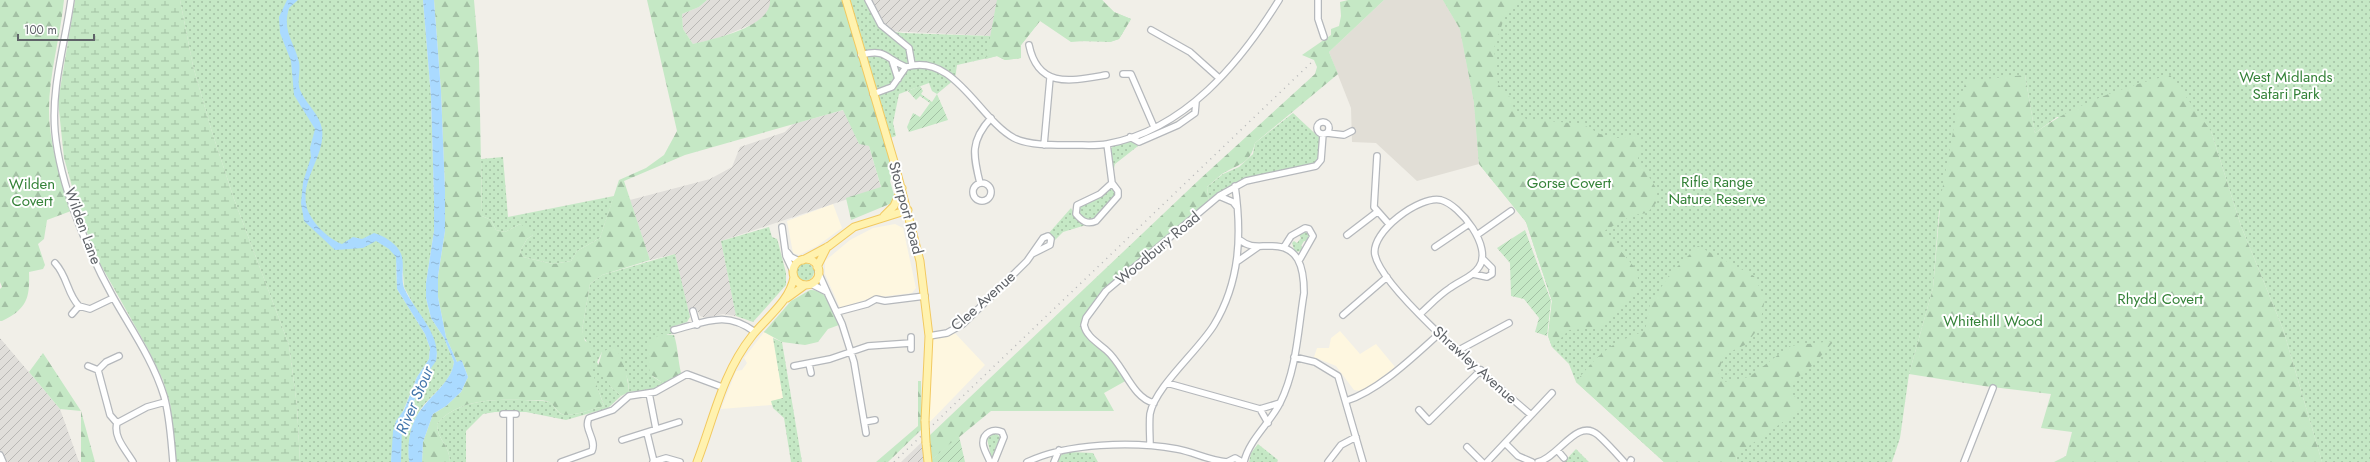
<svg xmlns="http://www.w3.org/2000/svg" width="2370" height="462" viewBox="0 0 2370 462" font-family="Jost,sans-serif">
<style>
.commercial{fill:#fef7e0}
.industrial{fill:url(#industrial-furrows)}
.education{fill:#e1ded6}
.grass{fill:url(#grass-dots)}
.forest{fill:url(#forest-firs)}
.wetland{fill:url(#wetland-marsh)}
.garden{fill:url(#garden-furrows)}
.water{fill:url(#water-ripples)}
.lines{fill:none;stroke-linecap:round;stroke-linejoin:round}
.minor-casing{stroke:#b5b8bc;stroke-width:8}
.major-casing{stroke:#f2c960;stroke-width:9}
.minor{stroke:#fff;stroke-width:5.5}
.major{stroke:#fff2af;stroke-width:7}
.rail{stroke:#b6b7b8;stroke-width:1.5;stroke-dasharray:1 5;stroke-linecap:butt}
.major-bridge-casing{stroke:#f2c960;stroke-width:9;stroke-linecap:butt}
.major-bridge{stroke:#fff2af;stroke-width:7}
.labels{text-anchor:middle;stroke-width:4;stroke-linejoin:round;paint-order:stroke}
.park-label{font-size:15px;fill:#348238;stroke:#fff}
.street-label{font-size:15px;fill:#5f6368;stroke:#fff}
.water-label{font-size:16px;font-style:italic;fill:#4174aa;stroke:#fff}
</style>
<defs>
<pattern id="industrial-furrows" width="10" height="10" patternUnits="userSpaceOnUse"><rect width="10" height="10" fill="#e0deda"/><path d="M-1 1l2-2M0 10L10 0M9 11l2-2" fill="none" stroke="#b9b8b5"/></pattern>
<pattern id="grass-dots" width="8" height="8" patternUnits="userSpaceOnUse"><rect width="8" height="8" fill="#c5e8c5"/><path d="M2 2h.1M6 6h.1" fill="none" stroke="#a3c0a4" stroke-width="1.8" stroke-linecap="round"/></pattern>
<pattern id="forest-firs" width="22" height="20" patternUnits="userSpaceOnUse"><rect width="22" height="20" fill="#c5e8c5"/><path d="M5 1l3.5 6h-7zM16 11l3.5 6h-7z" fill="#a3c0a4"/></pattern>
<pattern id="wetland-marsh" width="20" height="14" patternUnits="userSpaceOnUse"><rect width="20" height="14" fill="#c5e8c5"/><path d="M1 5h8M5 5V1M11 12h8M15 12V8" fill="none" stroke="#a3c0a4"/></pattern>
<pattern id="garden-furrows" width="10" height="10" patternUnits="userSpaceOnUse"><rect width="10" height="10" fill="#c5e8c5"/><path d="M-1 1l2-2M0 10L10 0M9 11l2-2" fill="none" stroke="#a3c0a4"/></pattern>
<pattern id="water-ripples" width="26" height="14" patternUnits="userSpaceOnUse"><rect width="26" height="14" fill="#aadaff"/><path d="M2 4q2-2 4 0t4 0M15 11q2-2 4 0t4 0" fill="none" stroke="#8eb4d2"/></pattern>
</defs>
<rect width="100%" height="100%" fill="#f1efe8"/>
<path class="commercial" d="M833,204L842,228L817,246L799,255L793,253L787,221Z
M895,224L903,228L916,288L912,293L871,298L840,308L825,274V261L850,240L873,228Z
M765,331L773,336L784,404L721,409L736,371L742,370L747,363L744,358Z
M953,331L985,365L925,427L929,336Z
M1340,331L1360,354L1376,344L1395,367L1368,388L1360,391L1354,390L1336,366L1314,357L1317,348H1329L1331,338Z"/>
<path class="industrial" d="M707,0H770L771,8L766,15L755,23L719,38L693,44L683,29L682,14L699,7Z
M868,0H997L991,36L888,31Z
M844,110L859,144L869,146L881,188L721,241L736,316L723,314L706,318L700,316L696,308L688,310L675,254L650,260L630,200L710,179L732,167L740,147L785,132L793,124Z
M0,338L60,409L79,462H0Z
M925,439L928,462H901Z"/>
<path class="education" d="M1384,0H1443L1460,29L1474,102L1479,164L1417,181L1376,143L1352,142L1351,108L1329,52Z"/>
<path class="grass" d="M180,0H423L431,97L434,199V231L426,283V298L431,318L444,338L454,362C452,383 429,395 419,412C409,428 408,444 409,462H401V427L437,356L434,343L404,287L402,260L396,263L397,289L425,334L430,348L429,359L417,377L401,416L396,421L391,462H300L297,406L289,345L234,199L212,132L193,66Z
M846,0H868L888,31L903,33L991,36L997,0H1102L1114,12L1131,19L1119,39L1110,42L1078,41L1059,18L1040,21L1021,45V58L1005,60L997,56L957,65L955,79L937,94L932,91L929,83L899,94L893,123L896,136L887,139Z
M1443,0H2370V462H2322L2283,329L2241,226L2211,131L2057,117L2035,133L2025,75L1939,211L1933,288L1909,374L1900,438L1892,462H1737L1736,456L1664,462L1576,382L1569,364L1552,347L1548,336L1552,301L1526,222L1479,164L1474,102L1460,29Z
M1293,113L1323,141L1321,160L1316,166L1246,181L1209,204L1207,187L1223,174L1239,167L1253,154L1255,143Z
M1132,141L1138,146L1115,164L1113,173L1110,150L1113,146Z
M503,157L508,217L614,196L600,238L577,251L571,261L553,264L523,257L520,251L527,239L533,235L520,224L505,232L496,230L491,220L482,216L481,159Z
M1109,188L1115,191V197L1094,220L1085,221L1078,211L1079,206L1100,197Z
M1071,208L1078,220L1086,225L1063,232L1055,240L1049,233Z
M769,227L772,237L777,239L778,242L786,273V285L753,322L736,316L721,241Z
M1304,231L1309,234L1310,238L1307,242L1304,241L1301,246L1303,248L1302,251L1295,252L1292,243L1294,241L1297,243L1301,238L1298,234Z
M675,254L690,317L687,322L671,327L673,334H667L652,376L664,384L653,389L629,392L628,381L621,359L602,352L597,362L611,387L621,396L608,408L566,420L526,412H495L483,414L466,431V462H450C449,443 437,440 437,424C457,399 495,399 524,400C532,401 541,400 549,402C555,405 556,414 565,415C577,415 592,409 604,406C599,389 586,368 592,350L583,336L582,330L590,284L602,275Z
M796 272a9 9 0 1 1 18 0a9 9 0 1 1-18 0Z
M773,338L782,342L802,462H791L784,418L773,408L771,401L783,398Z
M996,433L1001,438L992,460L987,439L992,434Z
M1258,444L1278,460L1277,462H1249L1251,453Z
M1576,449L1589,462H1564Z
M1070,452L1093,453L1098,462H1057L1061,455Z"/>
<path class="forest" d="M0,0H64C60,42 45,86 50,128C53,156 63,184 71,211L47,220L44,239L38,244L45,265L43,269L29,272C30,298 27,309 2,321H0V289L2,287L0,282Z
M434,0H474L479,60L482,216L491,220L496,230L505,232L520,224L532,231L533,235L527,239L520,251L523,257L553,264L571,261L577,251L600,238L619,180L646,168L664,155L677,131L647,0H707L699,7L682,14L683,29L693,44C714,39 772,27 770,0H846L895,165L890,181L894,195L892,203L851,220L846,198L881,187L869,146L859,144L843,110L685,155L624,181L650,260L602,275L590,284L582,330L585,341L593,344C588,369 596,382 604,406C592,409 577,415 565,415C557,414 555,405 549,402C541,399 533,401 524,400C495,399 457,399 437,424C437,440 449,443 450,462H422L423,442L433,414L446,406L461,392L468,377L462,361L457,362L446,337L438,297V276L445,231V190L441,91Z
M997,0H1102L1114,12L1131,19L1119,39L1110,42L1097,40L1071,42L1040,21L1021,45V58L1005,60L997,56L986,59Z
M1348,0H1384L1329,52L1338,74L1255,143C1250,165 1238,164 1222,174C1217,178 1212,183 1207,187L1209,204L1106,291L1086,318L1085,329L1114,356L1129,379L1104,393L1114,411H991L930,461V435L1200,179L1315,74L1317,67L1314,60L1302,55L1331,35V29L1339,26L1341,16L1340,2Z
M1443,0H1518L1506,13L1494,48L1498,84L1509,96L1515,111L1526,119L1582,124L1600,134L1617,138L1636,136L1641,143L1638,159L1656,188V203L1647,213L1633,215L1604,231L1635,268L1641,288L1600,328L1569,330L1552,347L1548,336L1552,301L1526,222L1479,164L1474,102L1460,29Z
M2025,75L2035,133C2076,103 2121,88 2170,75L2211,131L2241,226L2283,329L2322,462H2054L2066,456L2072,432L2041,428L2051,394L1984,386L1909,374L1933,288L1941,196L1958,105L1966,81Z
M1698,246L1754,276L1765,299L1759,328L1745,345L1725,354L1718,372L1724,382L1749,377L1790,346L1834,341L1813,365L1791,383L1793,395L1801,402L1797,412L1736,455L1737,462H1664L1576,382C1599,353 1610,343 1645,331L1650,304L1670,274Z
M810,290C828,289 834,311 839,325L828,329L818,342L805,345L782,342L764,332L791,301Z
M661,334L674,335C678,348 678,360 681,373L664,384L650,374L647,353L650,341Z
M613,347C624,354 628,380 629,392L621,396L611,387L598,367L602,352Z
M43,353L81,411L95,462H81V411L60,409L29,372Z
M918,381H921L922,429L888,462H876L918,426Z"/>
<path class="wetland" d="M75,0H180L193,66L212,132L234,199L289,345L297,406L300,462H176L170,403L163,380L148,349L98,260L80,215L64,158L58,101Z"/>
<path class="garden" d="M920,86L923,91L921,94L932,102L937,94L948,120L909,132L907,127L913,113L920,117L930,103L920,96L916,100L908,91Z
M1525,230L1551,301L1547,336L1535,332L1539,318L1524,299L1511,296L1510,263L1497,248Z
M959,436L965,462H930V461Z"/>
<path class="water" d="M287,0H298L289,8C282,32 294,41 299,62C301,72 296,83 301,92C307,105 320,115 322,129C326,156 299,180 307,208C311,222 328,239 342,244L353,237L362,239L374,233C384,236 394,242 399,250C407,262 399,278 405,290C415,311 442,335 436,361L426,375L402,427L401,462H391L393,431L396,421L404,410L417,377L429,359L430,348L425,334L397,289L396,257L389,249L376,241L363,248L335,250L304,221L301,203L303,182L311,157L310,148L315,129L294,95L291,61L280,33L279,17Z
M423,0H434L441,91L445,190V231L438,276V297L446,337L457,362L461,360L462,361L468,377L461,392L446,406L433,414L423,442L422,462H409C407,442 410,422 423,407C434,393 452,380 454,362L444,338L431,318L426,298V283L434,231V199L431,97Z"/>
<g class="lines">
<defs>
<path id="minor" d="M71,0C65,44 51,87 55,132C60,185 87,250 113,297C131,329 153,360 164,396C170,417 171,440 173,462
M868,0L881,25L909,48L912,65
M1318,0V19L1324,37
M1151,30L1190,52L1219,78
M1029,45C1038,89 1071,81 1106,75
M861,55C887,48 885,59 906,67
M892,60L898,79
M1123,74H1131L1154,127
M873,94L892,87L906,67C954,52 979,119 1014,138C1030,146 1057,145 1074,145C1085,145 1097,146 1107,144C1185,130 1240,63 1279,0
M1317 128a6 6 0 1 1 12 0a6 6 0 1 1-12 0Z
M1327,133L1344,135L1352,131
M1130,137L1139,142L1178,125L1195,113L1196,102
M1107,144L1112,183L1118,191V196L1096,221C1087,225 1082,221 1076,214L1077,205L1100,194L1112,183
M1044,145L1050,78
M1377,156L1374,207L1389,224
M973 192a9 9 0 1 1 18 0a9 9 0 1 1-18 0Z
M980,183C973,155 970,141 991,118
M1219,196L1233,202L1237,207
M782,227L786,256L793,271
M1347,235L1377,212
M1477,235L1511,211
M1240,240C1250,248 1257,246 1269,246C1299,244 1304,268 1304,293C1298,329 1297,369 1280,403C1270,423 1249,440 1244,462
M1284,247L1291,236L1305,228L1309,229L1313,236L1300,259
M1435,247L1469,224
M787,252L791,257L799,261
M1238,261L1258,247
M55,263C68,277 67,294 79,306L90,309L113,298
M1473,274L1487,277L1492,274V268L1483,259
M811,284L827,292L818,272
M827,292L842,324L854,362L866,433
M693,311L697,325
M837,312L867,304L876,299L885,301L925,296
M72,314L79,306
M1420,314C1430,305 1439,295 1450,288C1459,281 1473,277 1479,267C1493,247 1460,205 1441,200C1420,195 1370,232 1375,255C1383,292 1499,387 1531,415
M1343,315L1387,277
M674,330C706,322 726,310 755,332
M929,336L947,333L963,324L1027,261L1043,238L1048,236L1051,239L1050,245L1032,254
M911,349V337
M1459,350L1509,323
M1294,357L1315,362L1338,376L1363,462
M809,364L811,373
M88,366L98,370
M794,366L830,359L868,346L911,343
M1167,383L1260,409L1280,403
M649,393L656,429
M1346,401C1380,390 1414,356 1440,333
M1154,403C1132,398 1124,365 1106,350C1098,343 1086,336 1084,325L1086,318L1106,291L1219,196L1246,181L1316,166L1321,160L1323,134
M1260,409L1268,423
M1419,410L1429,421L1481,370
M503,414H516
M864,422L875,420
M117,423L110,415L98,370L106,362L119,356
M647,433L654,462
M622,440L679,422
M1505,443L1518,456L1532,462
M1150,445C1150,435 1149,424 1150,414C1155,387 1198,351 1214,325C1240,282 1242,235 1235,186
M1467,447L1482,462
M1558,451L1564,458
M0,455L3,462
M133,462C126,450 113,437 117,423L147,407L165,402
M510,462V414
M561,462L592,451C597,439 583,429 589,418L613,410L629,396L655,392L687,374L722,387
M653,462L666,458L680,462
M990,462C988,456 983,449 983,443C983,433 993,428 1002,432L1004,437L994,462
M1027,462C1067,443 1133,441 1177,449C1194,452 1210,461 1227,462
M1054,462L1059,450
M1227,462L1235,458L1242,462
M1328,462L1341,445L1356,437
M1487,462L1552,393
M1538,462C1559,457 1577,417 1598,435C1607,443 1616,453 1624,462
M1630,462L1631,460
M1964,462L1993,388"/>
<path id="major" d="M846,0L895,165L920,261L929,336L925,421
M884,216L894,206L902,188
M793 272a13 13 0 1 1 26 0a13 13 0 1 1-26 0Z
M803,260L829,246L854,227L908,210
M817,267L827,247
M787,298L805,285
M926,443L928,462
M697,462C714,418 722,374 752,336C766,318 790,301 794,277"/>
</defs>
<use href="#minor" class="minor-casing"/>
<use href="#major" class="major-casing"/>
<use href="#minor" class="minor"/>
<use href="#major" class="major"/>
<path class="rail" d="M894,462L1314,60"/>
<defs>
<path id="major-bridge" d="M925,421L926,443"/>
</defs>
<use href="#major-bridge" class="major-bridge-casing"/>
<use href="#major-bridge" class="major-bridge"/>
</g>
<g class="labels">
<g class="park-label">
<text x="2286" y="82">West Midlands<tspan x="2286" dy="17">Safari Park</tspan></text>
<text x="1717" y="187">Rifle Range<tspan x="1717" dy="17">Nature Reserve</tspan></text>
<text x="1569" y="188">Gorse Covert</text>
<text x="32" y="189">Wilden<tspan x="32" dy="17">Covert</tspan></text>
<text x="2160" y="304">Rhydd Covert</text>
<text x="1993" y="326">Whitehill Wood</text>
</g>
<g class="street-label">
<text transform="translate(906 208) rotate(75)" y="5">Stourport Road</text>
<text transform="translate(83 226) rotate(70)" y="5">Wilden Lane</text>
<text transform="translate(1158 248) rotate(-40)" y="5">Woodbury Road</text>
<text transform="translate(983 301) rotate(-42)" y="5">Clee Avenue</text>
<text transform="translate(1475 365) rotate(42)" y="5">Shrawley Avenue</text>
</g>
<g class="water-label">
<text transform="translate(414 400) rotate(-67)" y="6">River Stour</text>
</g>
</g>
<path d="M18 34v6h76v-6" fill="none" stroke="#5f6368" stroke-width="2"/>
<text x="24" y="34" font-size="12" fill="#5f6368" stroke="#ffffff" stroke-width="3" paint-order="stroke">100 m</text>
</svg>
